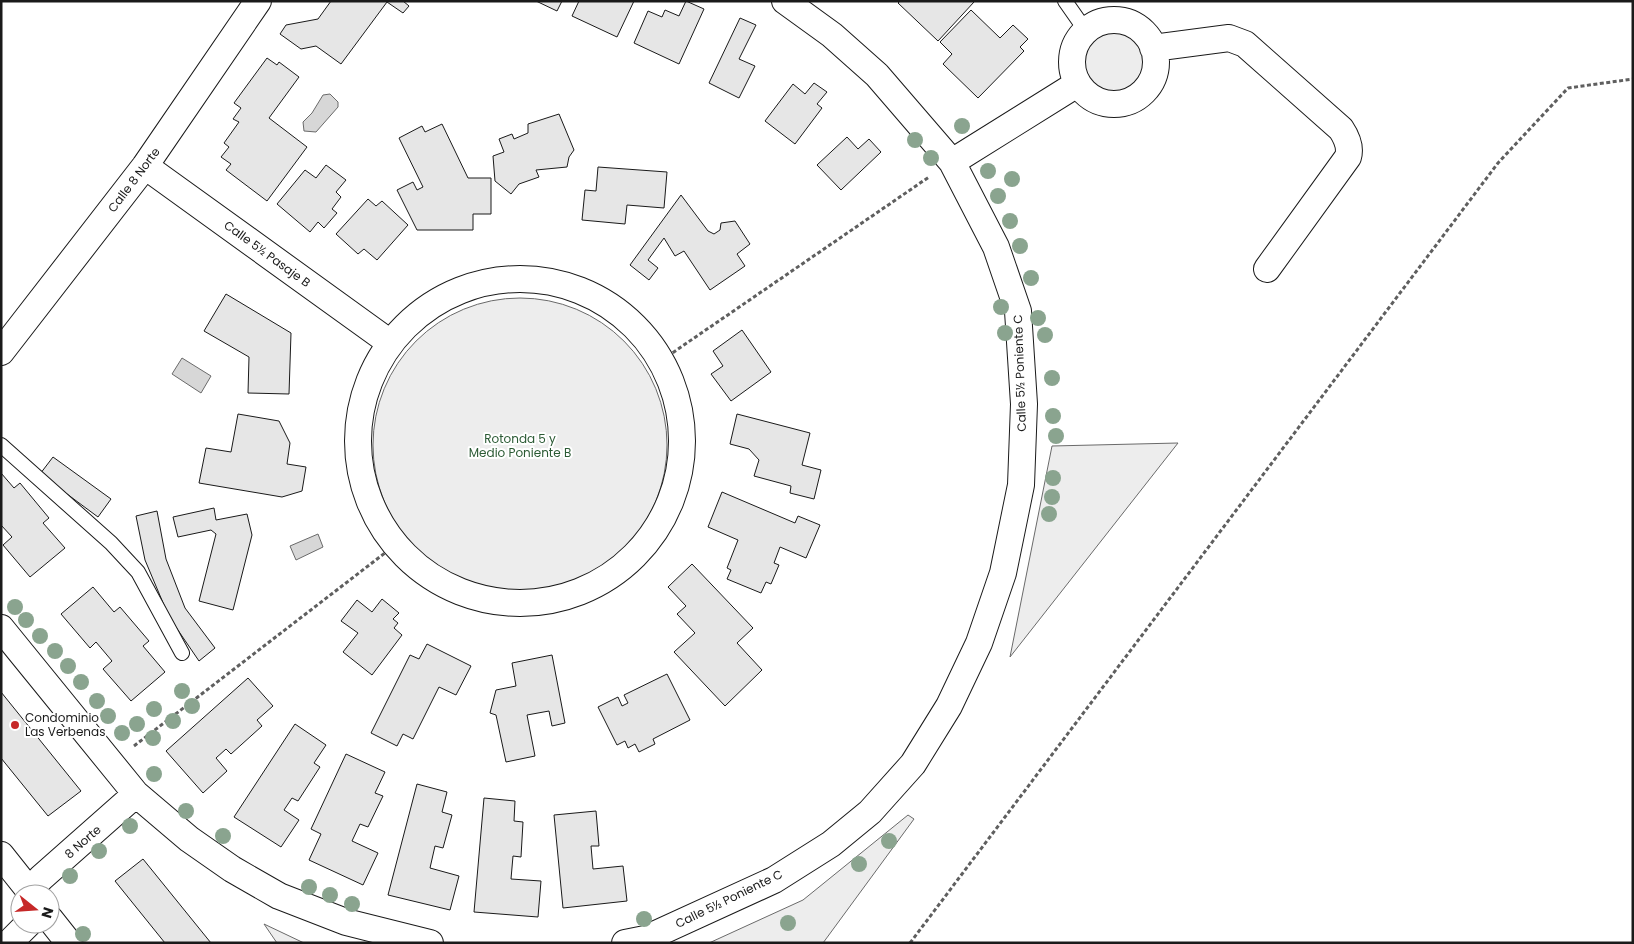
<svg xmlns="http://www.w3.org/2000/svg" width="1634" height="944" viewBox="0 0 1634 944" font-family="Poppins,sans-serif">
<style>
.built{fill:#ededed;stroke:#6a6a6a}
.water{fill:#d7d7d7;stroke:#6a6a6a}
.building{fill:#e6e6e6;stroke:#1a1a1a}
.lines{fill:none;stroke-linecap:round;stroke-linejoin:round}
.lane-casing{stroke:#1a1a1a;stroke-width:16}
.street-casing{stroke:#1a1a1a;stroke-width:28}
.path{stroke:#5f5f5f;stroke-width:3;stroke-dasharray:4 2.5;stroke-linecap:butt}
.lane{stroke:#fff;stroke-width:14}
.street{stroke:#fff;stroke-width:26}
.tree{fill:#8aa48f}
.poi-dot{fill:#c62828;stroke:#fff;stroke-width:2}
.labels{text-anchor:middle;stroke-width:4;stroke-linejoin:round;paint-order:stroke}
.street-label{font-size:12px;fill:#1a1a1a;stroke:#fff}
.park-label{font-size:12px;fill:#2b5a34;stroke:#fff}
.poi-label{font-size:12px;fill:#1a1a1a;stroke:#fff;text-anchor:start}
</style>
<rect width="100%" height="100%" fill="#fff"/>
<path class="built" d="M1072 62a42 42 0 1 1 84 0a42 42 0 1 1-84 0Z
M373 445a147 147 0 1 1 294 0a147 147 0 1 1-294 0Z
M1178,443L1010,657L1052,446Z
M908,815L914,819L823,943H709L803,900Z
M264,924L304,943H277Z"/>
<path class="water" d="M330,94L338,102V107L316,132L304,131L303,122L312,113L323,95Z
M182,358L211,376L201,393L172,374Z
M318,534L323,547L296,560L290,546Z"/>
<path class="building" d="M331,1H403L409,6L403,13L387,2L341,64L316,46L301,49L280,34L286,25L318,19Z
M536,1H562L557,11Z
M579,1H634L617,37L572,16Z
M686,1L704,9L679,64L634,43L648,11L662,17L665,10L679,16Z
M900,1H973L974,2L938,41L898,3Z
M971,10L1000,38L1013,25L1028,39L1020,47L1024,51L978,98L943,64L952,54L940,42Z
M740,18L756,25L739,59L755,66L739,98L709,83Z
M267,58L277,65L279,62L299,77L269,118L307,147L267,201L226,170L231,164L221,157L229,147L224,143L239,122L233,119L241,108L234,103Z
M814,83L827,92L817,104L822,108L795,144L765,121L793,84L805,94Z
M559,114L574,150L569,157L567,167L536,170L539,177L519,184L511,194L495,181L493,156L504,152L499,139L512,134L514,139L528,133V124Z
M442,124L468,178H491V214H473V230H417L397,190L413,182L417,190L423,187L399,138L422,126L425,132Z
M847,137L858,149L869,139L881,152L841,190L817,165Z
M326,165L346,180L336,192L341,197L332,209L337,213L324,228L318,222L310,232L277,204L305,170L316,178Z
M598,167L667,172L664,208L627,205L625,224L582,220L585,190L596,191Z
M681,195L708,231L714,234L720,230L721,223L735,221L750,244L737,254L745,266L710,290L684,251L675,256L664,238L648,260L658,268L649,280L630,265Z
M368,199L376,206L382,201L408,225L377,260L364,249L358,254L336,234Z
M226,294L291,333L289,394L248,393L249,357L204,331Z
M742,330L771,372L731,401L711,374L723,366L713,351Z
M238,414L279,421L290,443L287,464L306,467L302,491L282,497L199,483L206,448L231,452Z
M737,414L810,433L802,465L821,470L814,499L790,493L791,486L754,476L759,460L749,449L730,444Z
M53,457L111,499L98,517L40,474Z
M1,473L14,488L20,483L49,518L43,523L65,548L30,577L3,545L12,537L1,525Z
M722,492L795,523L798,516L820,525L806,558L780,547L774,563L779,565L771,584L766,582L761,593L727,579L731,570L727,568L738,540L708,527Z
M214,508L216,520L247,514L252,535L233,610L199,601L216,534L211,530L178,537L173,517Z
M157,511L166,559L185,608L215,648L199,661L169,617L145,560L136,516Z
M692,564L753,628L737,643L762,670L725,706L674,652L695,633L677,614L686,606L668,587Z
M93,587L114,612L120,607L149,641L143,646L165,672L131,701L103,669L112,661L96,642L90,648L61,614Z
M382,599L399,613L393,619L398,623L394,628L402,635L372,675L343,652L358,633L341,621L357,600L372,612Z
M427,644L471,666L456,695L439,687L413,739L403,734L397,746L371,733L410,655L419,659Z
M552,655L565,723L552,726L549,711L527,715L535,756L506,762L496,715L490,713L496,690L516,686L512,663Z
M667,674L690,720L653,739L655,744L639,752L635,744L628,748L625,741L617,745L598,707L618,697L622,706L628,703L624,695Z
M248,678L273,706L257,720L262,726L231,754L226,749L216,758L227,771L203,793L166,751Z
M1,692L81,791L48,816L1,758Z
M295,724L326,745L314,763L320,767L298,801L292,798L284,810L299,820L281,847L234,817Z
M346,754L385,772L375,793L383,796L368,827L360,824L352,841L378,853L363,885L309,860L321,834L311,829Z
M417,784L447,792L442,812L452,815L443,848L435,846L430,868L459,876L450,910L388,895Z
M484,798L515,801L514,821L523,822L521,857L513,856L511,879L541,881L538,917L474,912Z
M596,811L599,846H591L593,869L623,866L627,901L563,908L554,815Z
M143,859L211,943H165L115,881Z"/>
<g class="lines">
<defs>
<path id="lane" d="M1065,1L1086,31
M1,445L111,543L138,572L182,653"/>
<path id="street" d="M1072 62a42 42 0 1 1 84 0a42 42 0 1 1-84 0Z
M1153,48L1229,38L1245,44L1341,129C1347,138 1351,147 1348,157L1267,269
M952,162L1077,84
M145,166L389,342
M358 441a162 162 0 1 1 324 0a162 162 0 1 1-324 0Z
M1,352L145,166L258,1
M1,628L136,794L189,839L232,869L279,896L346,922L430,943
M1,855L32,894
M30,890L41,878L136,794
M50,919L69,943
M9,943L28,924
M625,943L645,939L774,880L831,844L870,812L913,764L949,706L979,643L1003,573L1021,485L1024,404L1018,311L996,247L952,162L877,75L832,35L785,1"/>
</defs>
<use href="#lane" class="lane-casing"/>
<use href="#street" class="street-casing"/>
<path class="path" d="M662,360L929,177
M134,746L394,546
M910,943L1498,163L1568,88L1633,79"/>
<use href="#lane" class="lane"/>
<use href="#street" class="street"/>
</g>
<g class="tree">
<circle cx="962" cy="126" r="8"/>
<circle cx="915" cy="140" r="8"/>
<circle cx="931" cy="158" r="8"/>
<circle cx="988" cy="171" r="8"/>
<circle cx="1012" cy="179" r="8"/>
<circle cx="998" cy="196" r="8"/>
<circle cx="1010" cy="221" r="8"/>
<circle cx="1020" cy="246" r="8"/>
<circle cx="1031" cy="278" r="8"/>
<circle cx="1001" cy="307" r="8"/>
<circle cx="1038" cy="318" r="8"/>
<circle cx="1005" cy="333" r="8"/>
<circle cx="1045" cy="335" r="8"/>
<circle cx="1052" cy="378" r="8"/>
<circle cx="1053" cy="416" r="8"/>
<circle cx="1056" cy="436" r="8"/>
<circle cx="1053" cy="478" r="8"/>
<circle cx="1052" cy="497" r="8"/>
<circle cx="1049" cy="514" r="8"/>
<circle cx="15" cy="607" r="8"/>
<circle cx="26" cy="620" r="8"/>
<circle cx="40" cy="636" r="8"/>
<circle cx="55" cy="651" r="8"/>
<circle cx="68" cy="666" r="8"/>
<circle cx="81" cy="682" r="8"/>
<circle cx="182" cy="691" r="8"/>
<circle cx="97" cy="701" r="8"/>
<circle cx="192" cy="706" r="8"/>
<circle cx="154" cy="709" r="8"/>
<circle cx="108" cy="716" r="8"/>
<circle cx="173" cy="721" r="8"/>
<circle cx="137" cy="724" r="8"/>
<circle cx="122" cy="733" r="8"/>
<circle cx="153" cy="738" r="8"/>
<circle cx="154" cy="774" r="8"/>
<circle cx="186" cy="811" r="8"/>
<circle cx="130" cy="826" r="8"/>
<circle cx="223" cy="836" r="8"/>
<circle cx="889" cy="841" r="8"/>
<circle cx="99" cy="851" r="8"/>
<circle cx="859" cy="864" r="8"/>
<circle cx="70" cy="876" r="8"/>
<circle cx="309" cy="887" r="8"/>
<circle cx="330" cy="895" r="8"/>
<circle cx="352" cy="904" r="8"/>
<circle cx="644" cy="919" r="8"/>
<circle cx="788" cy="923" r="8"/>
<circle cx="83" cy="934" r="8"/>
</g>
<circle class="poi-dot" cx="15" cy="725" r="5"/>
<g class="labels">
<g class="street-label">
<text transform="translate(134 180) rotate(-53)" y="4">Calle 8 Norte</text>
<text transform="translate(267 254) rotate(36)" y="4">Calle 5½ Pasaje B</text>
<text transform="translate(1020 373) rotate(-92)" y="4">Calle 5½ Poniente C</text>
<text transform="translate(83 842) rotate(-41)" y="4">8 Norte</text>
<text transform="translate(729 899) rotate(-26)" y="4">Calle 5½ Poniente C</text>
</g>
<g class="park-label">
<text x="520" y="443">Rotonda 5 y<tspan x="520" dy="14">Medio Poniente B</tspan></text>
</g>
<g class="poi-label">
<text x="25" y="722">Condominio<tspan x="25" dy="14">Las Verbenas</tspan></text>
</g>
</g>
<rect width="1634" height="944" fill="none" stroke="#1a1a1a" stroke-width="5"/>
<g transform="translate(35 909) rotate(107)"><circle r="24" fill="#ffffff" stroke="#a3a3a3"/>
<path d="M0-4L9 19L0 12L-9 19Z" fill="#c62828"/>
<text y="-8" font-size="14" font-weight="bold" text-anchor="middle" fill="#1a1a1a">N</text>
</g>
</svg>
